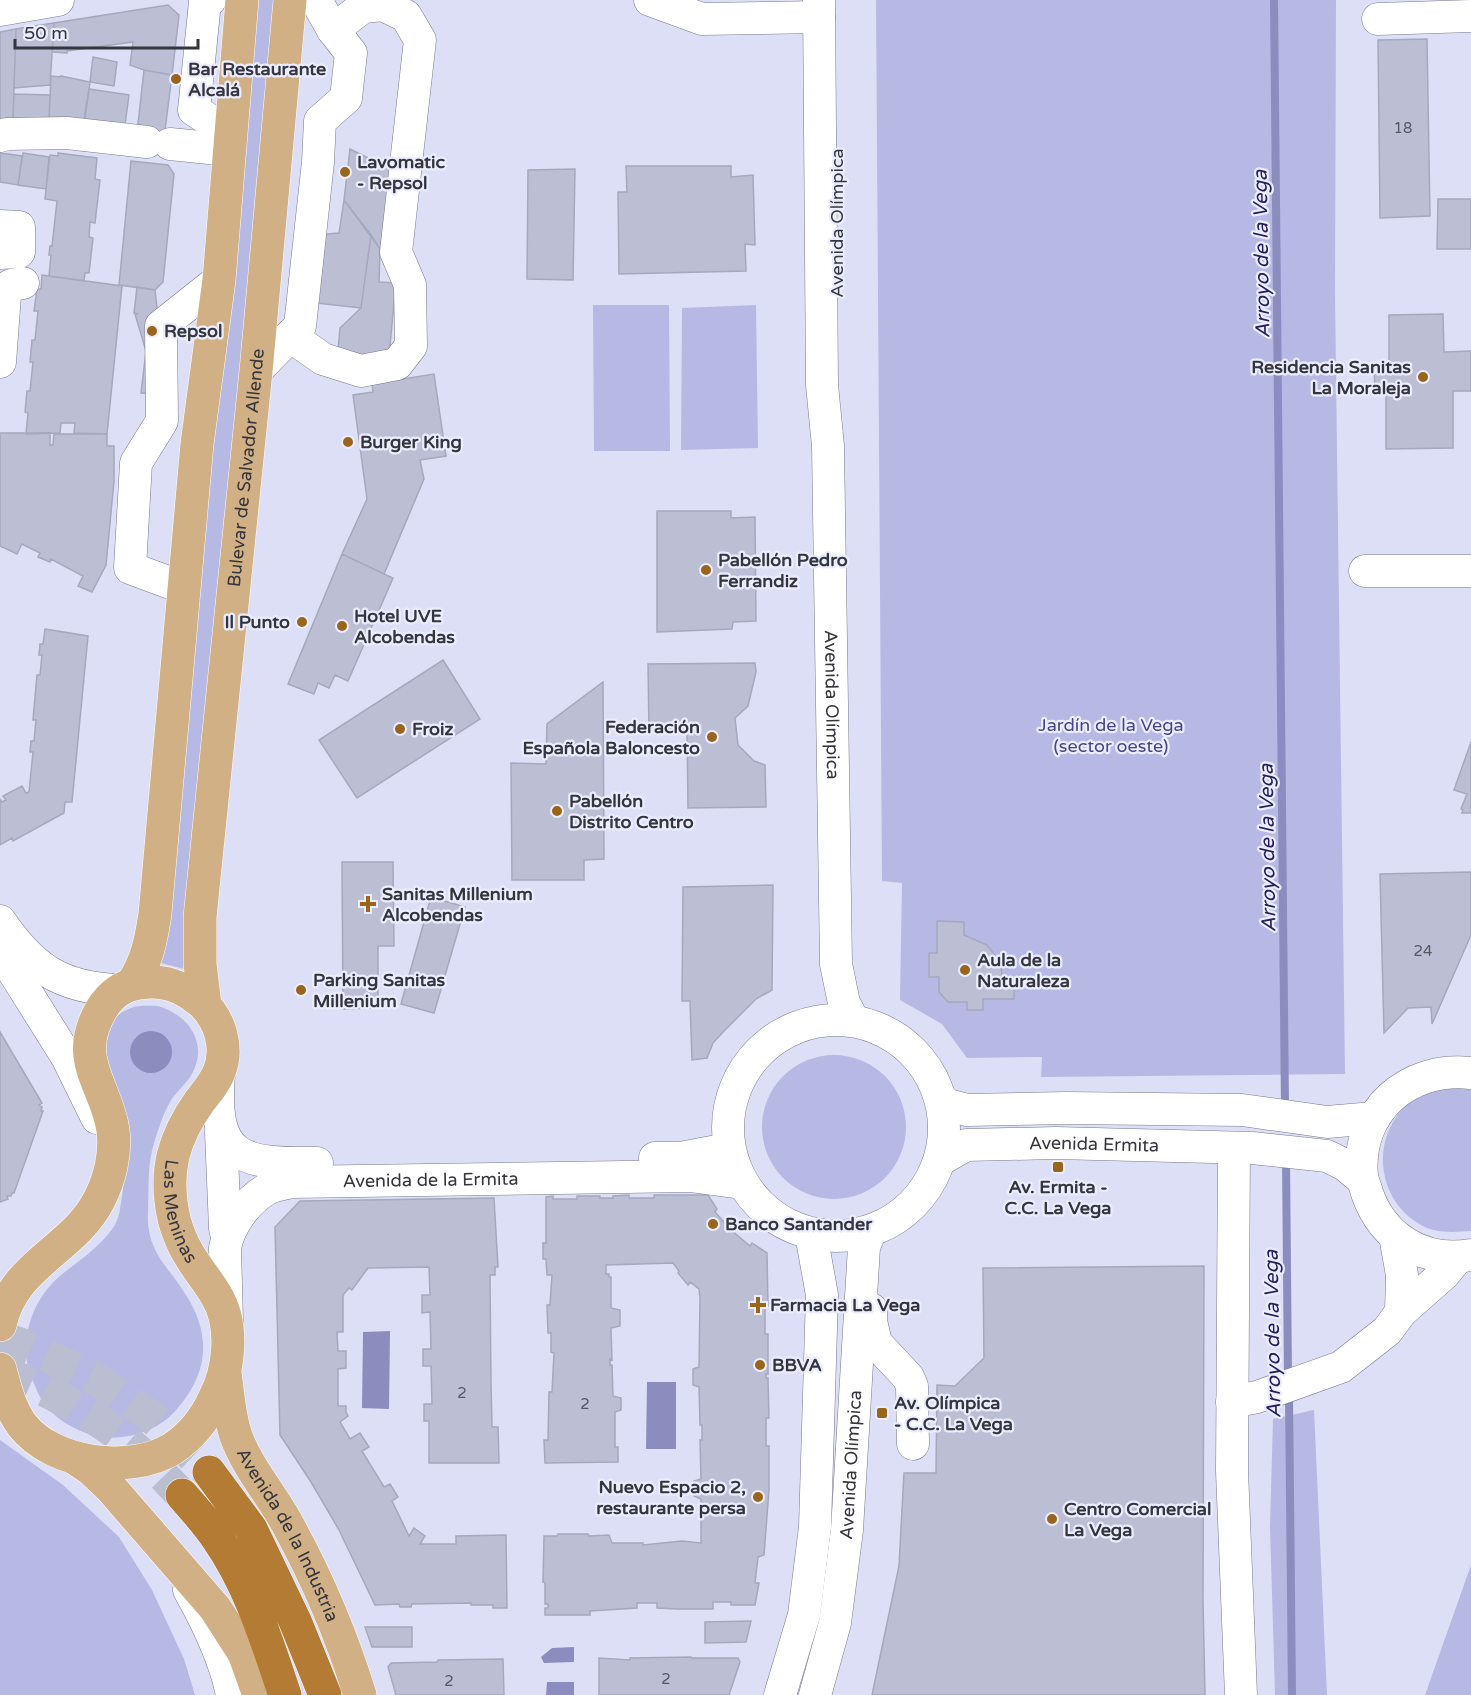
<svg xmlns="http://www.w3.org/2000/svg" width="1471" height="1695" viewBox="0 0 1471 1695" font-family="'Varela Round',sans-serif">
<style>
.green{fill:#b6b9e4}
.water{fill:#8a8dbe}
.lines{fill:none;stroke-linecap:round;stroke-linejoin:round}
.stream{stroke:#8a8dbe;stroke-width:8}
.building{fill:#bcbed4;stroke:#a6a8bd;stroke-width:1.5}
.highway-tunnel{stroke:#bbbdd1;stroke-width:33;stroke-dasharray:33 16;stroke-linecap:butt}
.minor-casing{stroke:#78798d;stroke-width:33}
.major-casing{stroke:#fff;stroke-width:34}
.highway-casing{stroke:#fff;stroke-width:34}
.minor{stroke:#fff;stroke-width:32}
.major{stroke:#d1b085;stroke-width:33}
.highway{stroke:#b37b34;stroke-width:33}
.poi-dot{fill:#99651b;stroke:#ebedff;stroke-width:2}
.labels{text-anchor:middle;stroke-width:4.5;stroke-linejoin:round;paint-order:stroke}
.number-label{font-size:15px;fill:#565763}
.poi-label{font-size:18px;font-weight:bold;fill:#34353d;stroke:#ebedff;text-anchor:start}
.street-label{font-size:18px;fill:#34353d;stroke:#ebedff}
.park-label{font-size:18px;fill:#474585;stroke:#ebedff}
.water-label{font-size:20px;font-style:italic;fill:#26205c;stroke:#ebedff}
</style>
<rect width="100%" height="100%" fill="#dddff6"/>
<path class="green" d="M255,0H279L188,970L157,962Z
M876,0H1336L1335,293L1345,1074L1041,1077L1042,1057L967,1058L942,1024L900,1000L902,883L882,881Z
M593,305H669L670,451H594Z
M756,305L758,448L681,450L682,308Z
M158,1006C190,1015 210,1046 190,1077C184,1086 175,1093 170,1102C163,1114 158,1130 154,1143C147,1164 149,1191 148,1213C146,1251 168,1266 186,1295C212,1336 208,1373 177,1409C160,1430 129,1440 103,1437C78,1434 49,1417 38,1393C35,1385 30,1376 28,1368C21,1333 34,1298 61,1275C79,1261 110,1240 118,1218C121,1210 126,1167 126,1158C125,1121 76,1027 131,1008C139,1005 150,1006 158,1006Z
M762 1127a72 72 0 1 1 144 0a72 72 0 1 1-144 0Z
M1451,1087L1471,1089V1231C1454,1232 1437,1234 1421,1225C1377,1201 1369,1138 1408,1104C1421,1094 1436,1091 1451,1087Z
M1314,1410L1327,1695H1275L1270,1527L1273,1419Z
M0,1440L63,1485L119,1537L152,1590L184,1659L195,1695H0Z
M1471,1565V1695H1425Z"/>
<path class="water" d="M130 1052a21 21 0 1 1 42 0a21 21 0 1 1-42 0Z
M390,1331L389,1409L362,1408L363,1332Z
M647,1382H676V1449H646Z
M574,1647V1662L544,1663L541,1657L552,1648Z
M547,1682H574V1695H546Z"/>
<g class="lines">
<path class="stream" d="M1274,0L1285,1109
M1286,1160L1288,1379
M1289,1394L1292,1695"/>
</g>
<path class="building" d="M168,5L179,15L172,75L144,70L130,65L133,42L67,51V53L52,52L54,23Z
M54,23L50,85L14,88L16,29Z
M16,29L13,118L0,122V32Z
M1427,39L1430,216L1380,218L1378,40Z
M93,57L117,62L114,86L90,82Z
M144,70L172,75L164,138L137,133Z
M51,76L61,77V76L90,82L84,125L49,120Z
M89,89L129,95L125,125L84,120Z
M14,94L50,95L49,120L13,118Z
M350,149L394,171L380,249L344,200Z
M0,153L22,156L18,185L0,182Z
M23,153L49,157L46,189L18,185Z
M58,153L97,158L95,179L100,180L95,223L90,222L89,237L93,238L89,273H85L84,281L49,276L51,255H49L50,246H52L57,201L45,199L50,155L58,156Z
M131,161L168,165L174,174L163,282L155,290L119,285Z
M626,166H731V177L753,175L755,245L745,244L746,271L619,274L618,192H627Z
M575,169L573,280L527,279L528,170Z
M1438,199H1471V249H1437Z
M344,200L371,235L361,308L289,300L295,237L339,233Z
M371,235L380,249L379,282L396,283L390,345L403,347L337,361L340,328L361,308Z
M42,275L122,286L107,434L74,433L75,423H61L60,433L26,434L28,413L25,412L27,391H30L33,362H30L32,340H35L38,311H34L37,289H41Z
M137,287L155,290L157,308L169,348L164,395L141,393L146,351L135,314H138L134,313Z
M1443,314L1444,352L1471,351V391H1453V448L1386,449V394L1375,395L1374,363H1389V315Z
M434,374L446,456L420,460L424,479L384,574L342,554L367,499L353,395L373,392L372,384Z
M0,433H50V445H53L54,434H107V446H114V481L106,565L92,592L78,586L83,576L51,559L50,562L38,557L40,553L22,544L17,554L0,546Z
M657,511H731V518L755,517L756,621L733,622L732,629L657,632Z
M342,554L393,578L348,681L335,675L329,688L318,683L314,694L288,684Z
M45,629L88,636L72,802H65L64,813L13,841L12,838L0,845V799L2,802L6,800L3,796L22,786L26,793L29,792L33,752H30L31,741H34L36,720H33L37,675H40L42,655H39L40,644H43Z
M443,660L480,719L357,798L319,740Z
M755,663L756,672L748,706L735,718L738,745L754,761L765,765L766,807L688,808L687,729L649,730L648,664Z
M603,682L604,859L584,860V880H512L511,763L546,764L547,724Z
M1471,742V813H1462L1463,810L1461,809L1467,794L1454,790Z
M342,862H393L394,946H378V1008L343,1009Z
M1471,872V935L1432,1024L1431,1007L1408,1008L1384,1033L1380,874Z
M773,885L772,990L756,999L724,1031L713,1043L707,1058L692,1060L690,1001H682L683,887Z
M431,897L465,907L434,1013L401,1004Z
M937,921L964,922V935L987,945L1001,963L1002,978H1014V999H983V1010H967V1002H948L939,992V977H929V953H937Z
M0,1032L42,1103L39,1105L42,1107L41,1111H43L14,1193H12L11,1196H7L8,1199L0,1202Z
M629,1195V1198H654V1195H708L717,1209L715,1212L731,1230L750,1246L752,1243L767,1253L768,1306H765V1334H768V1374H766V1378H768L769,1418H766V1446H769V1490L764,1555L758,1557L755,1583H759L755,1605H731V1602H713V1609H677L657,1608V1603H637V1608L590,1611V1615H545V1608H548V1604H545V1583L543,1582L544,1536H557L558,1534H588L589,1536L609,1535L612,1543H643V1545L682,1541L701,1543V1499L694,1496V1481L701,1479L700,1440H702V1425H700L699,1387L693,1385V1369L699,1367L700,1298L699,1289L690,1282L688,1285L678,1273L679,1271L673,1263L606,1265V1274H609V1277H611V1308L620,1310V1326L611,1328L612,1360L610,1359V1365H612L613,1396L621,1398V1410L615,1412V1447H618V1462L545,1463L544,1440H548L549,1392H552L554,1353L551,1352V1333H548L547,1305H550L552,1275H547L546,1259H543V1243H546V1197L553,1196V1199H577V1196H600V1198H613V1196Z
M494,1198L498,1267H495V1275H490L491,1383L492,1427H498L499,1463H429V1421H424V1404H432L431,1366H423V1349H431L430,1312L422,1313V1295H430L429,1267L368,1268L352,1290L349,1288L343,1295V1332H337L338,1351H346V1368L338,1369V1406H346V1412L348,1416L340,1422L350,1439L360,1433L369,1447L362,1451L384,1487L390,1484L398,1497L392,1501L409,1536L414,1528L425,1536L420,1544H456V1536L506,1535L507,1608H493V1605H471V1603L412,1604L411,1607H400L399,1604L375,1605L339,1530L311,1482L280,1435L275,1227L300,1201Z
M1204,1266L1203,1601L1205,1695H872L899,1566L904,1473H936L937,1385L955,1386L984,1358L983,1268Z
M751,1621L746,1642L705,1643V1622Z
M365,1627H412V1647H372Z
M691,1657L692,1658H738L740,1662L729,1695H599V1658L630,1660V1658Z
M503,1659L504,1695H396L388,1667L391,1663L437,1662L438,1660Z"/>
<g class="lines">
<path class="highway-tunnel" d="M0,1338L21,1344L91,1376L152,1417L209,1472
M0,1372C38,1383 99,1418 129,1443C148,1459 165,1478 182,1495"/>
<defs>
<g id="minor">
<path d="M210,0L205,2L194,110L231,134"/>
<path d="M650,0L702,19L819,17"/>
<path id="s1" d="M819,0L822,385L828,446L836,964L844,1003L853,1020"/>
<path d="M0,10L58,0"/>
<path d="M1378,19L1471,16"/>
<path d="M0,136L7,134L67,133L147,142"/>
<path d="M170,144L229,150"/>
<path d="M0,226L19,227V252L0,253"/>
<path d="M290,336L323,359L361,371L397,364L411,346L410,285L396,252L420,40L406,16L383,5L363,7L333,30"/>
<path d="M0,362L5,295L11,285L23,283"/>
<path d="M256,371L300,326L318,162L320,121L346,98L351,53L333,30L316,0"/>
<path d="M1365,571H1471"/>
<path d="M184,588L130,568L136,463L162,421L161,326L219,280"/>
<path d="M0,921C32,968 61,988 118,990"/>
<path d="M0,950L67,1057L97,1118"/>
<circle cx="836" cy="1128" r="108"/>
<path d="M219,1073C212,1159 240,1164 317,1163"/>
<path d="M1471,1073C1408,1066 1356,1111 1362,1176C1363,1182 1366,1188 1367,1193C1383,1239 1424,1263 1471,1255"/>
<path d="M941,1099L948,1105L967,1110L1066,1108L1242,1110L1327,1122L1374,1118"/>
<path d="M221,1132L225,1228L227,1237"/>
<path d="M1234,1148L1232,1471L1241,1695"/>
<path d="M655,1158H680L728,1149"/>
<path id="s2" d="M940,1160L966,1145L1056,1143L1252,1148L1327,1156L1345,1165L1362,1179"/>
<path d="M1395,1236L1402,1275L1401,1312"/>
<path d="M871,1309V1321L876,1343L908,1377L912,1386L913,1444"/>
<path id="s3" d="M227,1321L225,1248C229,1225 248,1199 269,1188C276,1185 284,1184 292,1182L690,1176L742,1183"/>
<path d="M1232,1402L1257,1397L1341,1367L1387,1331L1401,1312L1444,1274L1458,1257"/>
<path d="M189,1590C207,1622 225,1659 232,1695"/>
<path d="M780,1695L804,1615L815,1527L822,1295L811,1234"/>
<path id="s4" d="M815,1695L835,1623L847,1530L864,1247L870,1232"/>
</g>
<g id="major">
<path d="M132,984C147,962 151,940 155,914L197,444L219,280L242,0"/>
<path id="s5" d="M205,1005L200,964V917L256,371L290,0"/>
<path id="s6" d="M0,1325C13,1263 73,1251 99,1200C110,1179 116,1153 113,1130C106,1084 72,1060 101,1010C110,995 121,986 139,983C163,979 181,986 200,1001C220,1018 229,1048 219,1072C215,1083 206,1093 199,1102C187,1119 178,1136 173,1156C167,1182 170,1215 181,1239C189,1260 205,1276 216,1295C234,1324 230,1369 214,1399C205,1419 190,1437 172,1449C130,1474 53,1465 22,1425C10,1409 5,1388 0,1369"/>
<path id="s7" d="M225,1373C228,1393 229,1416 236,1436C248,1469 273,1496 289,1527C318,1580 342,1637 360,1695"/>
<path d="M76,1459L91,1469L110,1487L215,1608L244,1653L259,1695"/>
</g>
<path id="highway" d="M209,1472L251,1529L295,1621L325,1695
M182,1495C194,1509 207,1523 217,1538C250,1585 267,1642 285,1695"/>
</defs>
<use href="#minor" class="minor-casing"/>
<use href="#major" class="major-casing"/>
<use href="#highway" class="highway-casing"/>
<use href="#minor" class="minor"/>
<use href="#major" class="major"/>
<use href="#highway" class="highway"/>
</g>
<g class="poi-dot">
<circle cx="176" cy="79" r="6"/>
<circle cx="345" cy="172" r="6"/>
<circle cx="152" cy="331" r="6"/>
<circle cx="1423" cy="377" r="6"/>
<circle cx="348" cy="442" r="6"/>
<circle cx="706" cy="570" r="6"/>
<circle cx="302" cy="622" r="6"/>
<circle cx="342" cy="626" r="6"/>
<circle cx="400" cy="729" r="6"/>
<circle cx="712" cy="737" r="6"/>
<circle cx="557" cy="811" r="6"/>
<path d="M365 895h6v6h6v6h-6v6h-6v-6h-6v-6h6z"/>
<circle cx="965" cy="970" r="6"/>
<circle cx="301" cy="990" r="6"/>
<rect x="1052" y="1161" width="12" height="12" rx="3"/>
<circle cx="713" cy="1224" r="6"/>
<path d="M755 1296h6v6h6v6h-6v6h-6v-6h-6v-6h6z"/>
<circle cx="760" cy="1365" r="6"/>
<rect x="876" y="1407" width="12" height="12" rx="3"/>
<circle cx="758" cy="1497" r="6"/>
<circle cx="1052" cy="1519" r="6"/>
</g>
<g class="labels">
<g class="number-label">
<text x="1403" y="133">18</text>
<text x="1423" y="956">24</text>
<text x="462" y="1398">2</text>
<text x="585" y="1409">2</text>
<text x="666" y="1684">2</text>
<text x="449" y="1686">2</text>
</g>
<g class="poi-label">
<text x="188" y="75">Bar Restaurante<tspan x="188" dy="21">Alcalá</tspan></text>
<text x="357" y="168">Lavomatic<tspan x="357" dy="21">- Repsol</tspan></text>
<text x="164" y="337">Repsol</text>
<text x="1411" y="373" text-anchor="end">Residencia Sanitas<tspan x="1411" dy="21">La Moraleja</tspan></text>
<text x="360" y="448">Burger King</text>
<text x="718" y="566">Pabellón Pedro<tspan x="718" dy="21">Ferrandiz</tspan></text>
<text x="354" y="622">Hotel UVE<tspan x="354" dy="21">Alcobendas</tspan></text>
<text x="290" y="628" text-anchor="end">Il Punto</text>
<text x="700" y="733" text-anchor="end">Federación<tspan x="700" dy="21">Española Baloncesto</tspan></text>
<text x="412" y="735">Froiz</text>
<text x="569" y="807">Pabellón<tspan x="569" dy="21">Distrito Centro</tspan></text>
<text x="382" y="900">Sanitas Millenium<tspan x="382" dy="21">Alcobendas</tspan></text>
<text x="977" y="966">Aula de la<tspan x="977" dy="21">Naturaleza</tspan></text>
<text x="313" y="986">Parking Sanitas<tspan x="313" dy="21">Millenium</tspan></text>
<text x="1058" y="1193" text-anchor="middle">Av. Ermita -<tspan x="1058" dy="21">C.C. La Vega</tspan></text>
<text x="725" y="1230">Banco Santander</text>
<text x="770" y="1311">Farmacia La Vega</text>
<text x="772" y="1371">BBVA</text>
<text x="894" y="1409">Av. Olímpica<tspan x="894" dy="21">- C.C. La Vega</tspan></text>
<text x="746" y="1493" text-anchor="end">Nuevo Espacio 2,<tspan x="746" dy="21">restaurante persa</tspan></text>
<text x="1064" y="1515">Centro Comercial<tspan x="1064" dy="21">La Vega</tspan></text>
</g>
<g class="street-label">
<text transform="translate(837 223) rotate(-90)" y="6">Avenida Olímpica</text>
<text dy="6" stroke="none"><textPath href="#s5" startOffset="540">Bulevar de Salvador Allende</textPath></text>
<text dy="6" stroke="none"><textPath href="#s1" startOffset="705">Avenida Olímpica</textPath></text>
<text dy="6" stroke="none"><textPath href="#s2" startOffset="158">Avenida Ermita</textPath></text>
<text dy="6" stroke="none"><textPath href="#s3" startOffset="312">Avenida de la Ermita</textPath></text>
<text dy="6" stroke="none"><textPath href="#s6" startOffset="706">Las Meninas</textPath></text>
<text dy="6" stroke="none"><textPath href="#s4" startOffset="234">Avenida Olímpica</textPath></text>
<text dy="6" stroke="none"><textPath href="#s7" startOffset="176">Avenida de la Industria</textPath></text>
</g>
<g class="park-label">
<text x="1111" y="731">Jardín de la Vega<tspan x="1111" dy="21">(sector oeste)</tspan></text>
</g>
<g class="water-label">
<text transform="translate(1261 254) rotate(-91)" y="7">Arroyo de la Vega</text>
<text transform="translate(1267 848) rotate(-91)" y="7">Arroyo de la Vega</text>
<text transform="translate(1272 1334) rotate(-91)" y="7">Arroyo de la Vega</text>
</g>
</g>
<path d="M15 39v9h183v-9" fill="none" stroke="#34353d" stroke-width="3"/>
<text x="24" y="39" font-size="18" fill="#34353d" stroke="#ebedff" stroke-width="4.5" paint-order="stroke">50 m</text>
</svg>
